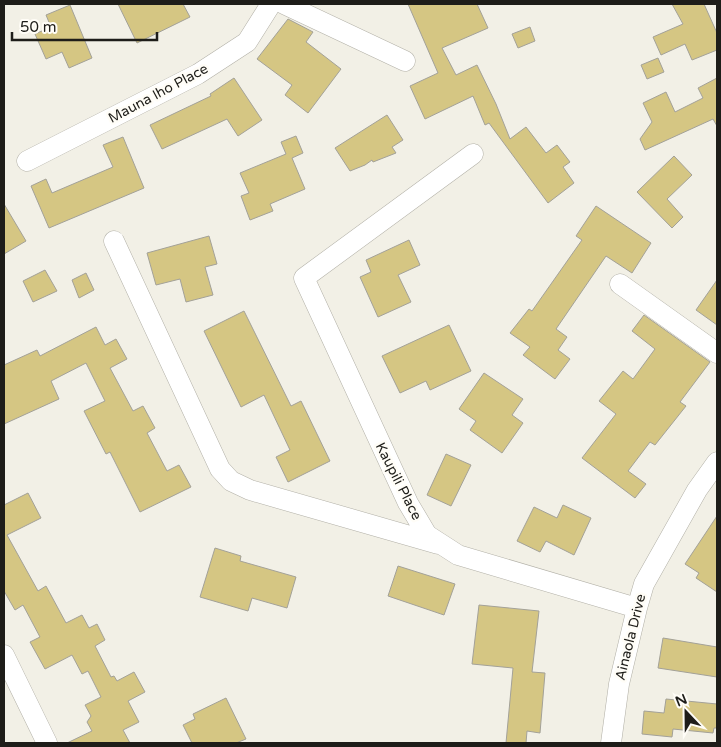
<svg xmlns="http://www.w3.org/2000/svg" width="721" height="747" viewBox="0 0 721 747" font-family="'Varela Round',sans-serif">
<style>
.building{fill:#d5c683;stroke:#a3a198}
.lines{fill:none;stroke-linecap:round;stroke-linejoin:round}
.minor-casing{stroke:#b2b0a7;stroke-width:21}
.minor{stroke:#fff;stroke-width:20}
.labels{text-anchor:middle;stroke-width:5;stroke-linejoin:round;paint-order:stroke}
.street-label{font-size:14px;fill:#1e1d19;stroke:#fffdf7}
</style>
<rect width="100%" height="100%" fill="#f2f0e6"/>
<path class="building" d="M118,4H183L190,17L137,43Z
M408,4H477L488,28L442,48L456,75L477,65L496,104L510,139L526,127L546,153L557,145L570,162L563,167L574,183L548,203L489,123L485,125L473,96L425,119L410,86L438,73Z
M672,4H704L717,33V50L692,60L685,44L661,55L653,37L683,24Z
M70,5L92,58L69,68L62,52L46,59L35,34L51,27L46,15Z
M288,19L313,32L306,42L341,69L308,113L285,95L292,85L257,59Z
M530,27L535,41L518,48L512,34Z
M658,58L664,72L647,79L641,65Z
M234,78L262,120L238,136L227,119L162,149L150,125L211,96L210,94Z
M717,78V126L713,119L645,150L640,139L652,122L643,103L666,92L675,112L703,98L698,88Z
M387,115L403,140L392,147L396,153L373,162L372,160L365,165L350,171L335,148Z
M296,136L303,153L292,158L305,189L270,204L273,211L250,220L241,196L249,193L240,173L286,154L281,142Z
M123,137L144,188L49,228L31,186L46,179L52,193L113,167L103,145Z
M674,156L692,175L667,199L683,217L672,228L637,192Z
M4,204L26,241L4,254Z
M596,206L651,243L632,273L606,256L556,329L567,337L558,350L570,359L555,379L523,355L530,347L510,333L529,309L532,311L582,240L576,236Z
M209,236L217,264L205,267L213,295L186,302L180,279L156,285L147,253Z
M409,240L420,265L398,275L411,302L378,317L360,277L371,272L366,260Z
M45,270L57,291L33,302L23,281Z
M86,273L94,290L79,298L72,280Z
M717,280V325L696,310Z
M244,311L291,406L301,401L330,461L288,482L276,457L290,450L264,395L241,407L204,331Z
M644,315L710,362L680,402L686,406L655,445L650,442L628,471L646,484L635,498L582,458L616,414L599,401L623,371L633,379L655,349L632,331Z
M449,325L471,371L430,390L426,381L400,393L382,356Z
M96,327L105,345L116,339L127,359L110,368L133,411L143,406L155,428L147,433L167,471L179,465L191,487L140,512L110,452L106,454L84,411L105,401L86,363L51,381L59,399L4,424V365L37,350L40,356Z
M484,373L523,399L512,415L523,423L502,453L470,430L476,421L459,409Z
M446,454L471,465L451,506L427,495Z
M28,493L41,518L7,535L38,591L46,586L66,623L82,615L89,628L97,624L105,640L95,646L111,677L114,676L117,681L134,672L145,692L128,701L139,722L123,730L130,743H67L92,731L87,722L91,716L85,705L101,697L88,671L82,674L72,655L45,669L30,642L40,637L23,605L15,610L4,591V505Z
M563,505L591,518L574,555L546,541L540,552L517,541L534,507L557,518Z
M717,516V592L696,578L699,573L685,564Z
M215,548L241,556L240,561L296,577L287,608L252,598L248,611L200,597Z
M398,566L455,584L444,615L388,596Z
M479,605L539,611L532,672L545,673L540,733L527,731L526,743H506L513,668L472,664Z
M663,638L717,647V677L658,668Z
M226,698L246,739L236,743H192L183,725L195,719L193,714Z
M666,699L717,704V728H714L713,733L673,729L672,737L642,734L644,711L664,713Z"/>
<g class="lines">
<defs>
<path id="minor" d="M284,4L405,61
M473,154L304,278L408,503L427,535L458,555L637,608
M27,161L198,74L247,42L271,4
M114,241L220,469L231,481L250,490L438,544
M620,284L717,353
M4,655L47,743
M611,743L619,684L637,608L644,584L697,490L717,462"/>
</defs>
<use href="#minor" class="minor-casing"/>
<use href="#minor" class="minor"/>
</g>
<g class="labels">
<g class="street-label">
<text transform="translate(158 93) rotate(-28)" y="5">Mauna Iho Place</text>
<text transform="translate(399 481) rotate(63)" y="5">Kaupili Place</text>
<text transform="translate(630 637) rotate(-76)" y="5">Ainaola Drive</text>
</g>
</g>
<rect width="721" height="747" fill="none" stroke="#1e1d19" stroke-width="10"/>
<g transform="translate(686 712) rotate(338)" stroke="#fffdf7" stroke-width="4" paint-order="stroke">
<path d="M0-4L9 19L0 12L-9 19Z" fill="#1e1d19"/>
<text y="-8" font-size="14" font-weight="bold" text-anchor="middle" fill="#1e1d19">N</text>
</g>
<path d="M12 32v8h145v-8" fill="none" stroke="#1e1d19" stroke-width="2.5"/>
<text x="20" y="32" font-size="15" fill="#1e1d19" stroke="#fffdf7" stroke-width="4" paint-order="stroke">50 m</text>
</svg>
